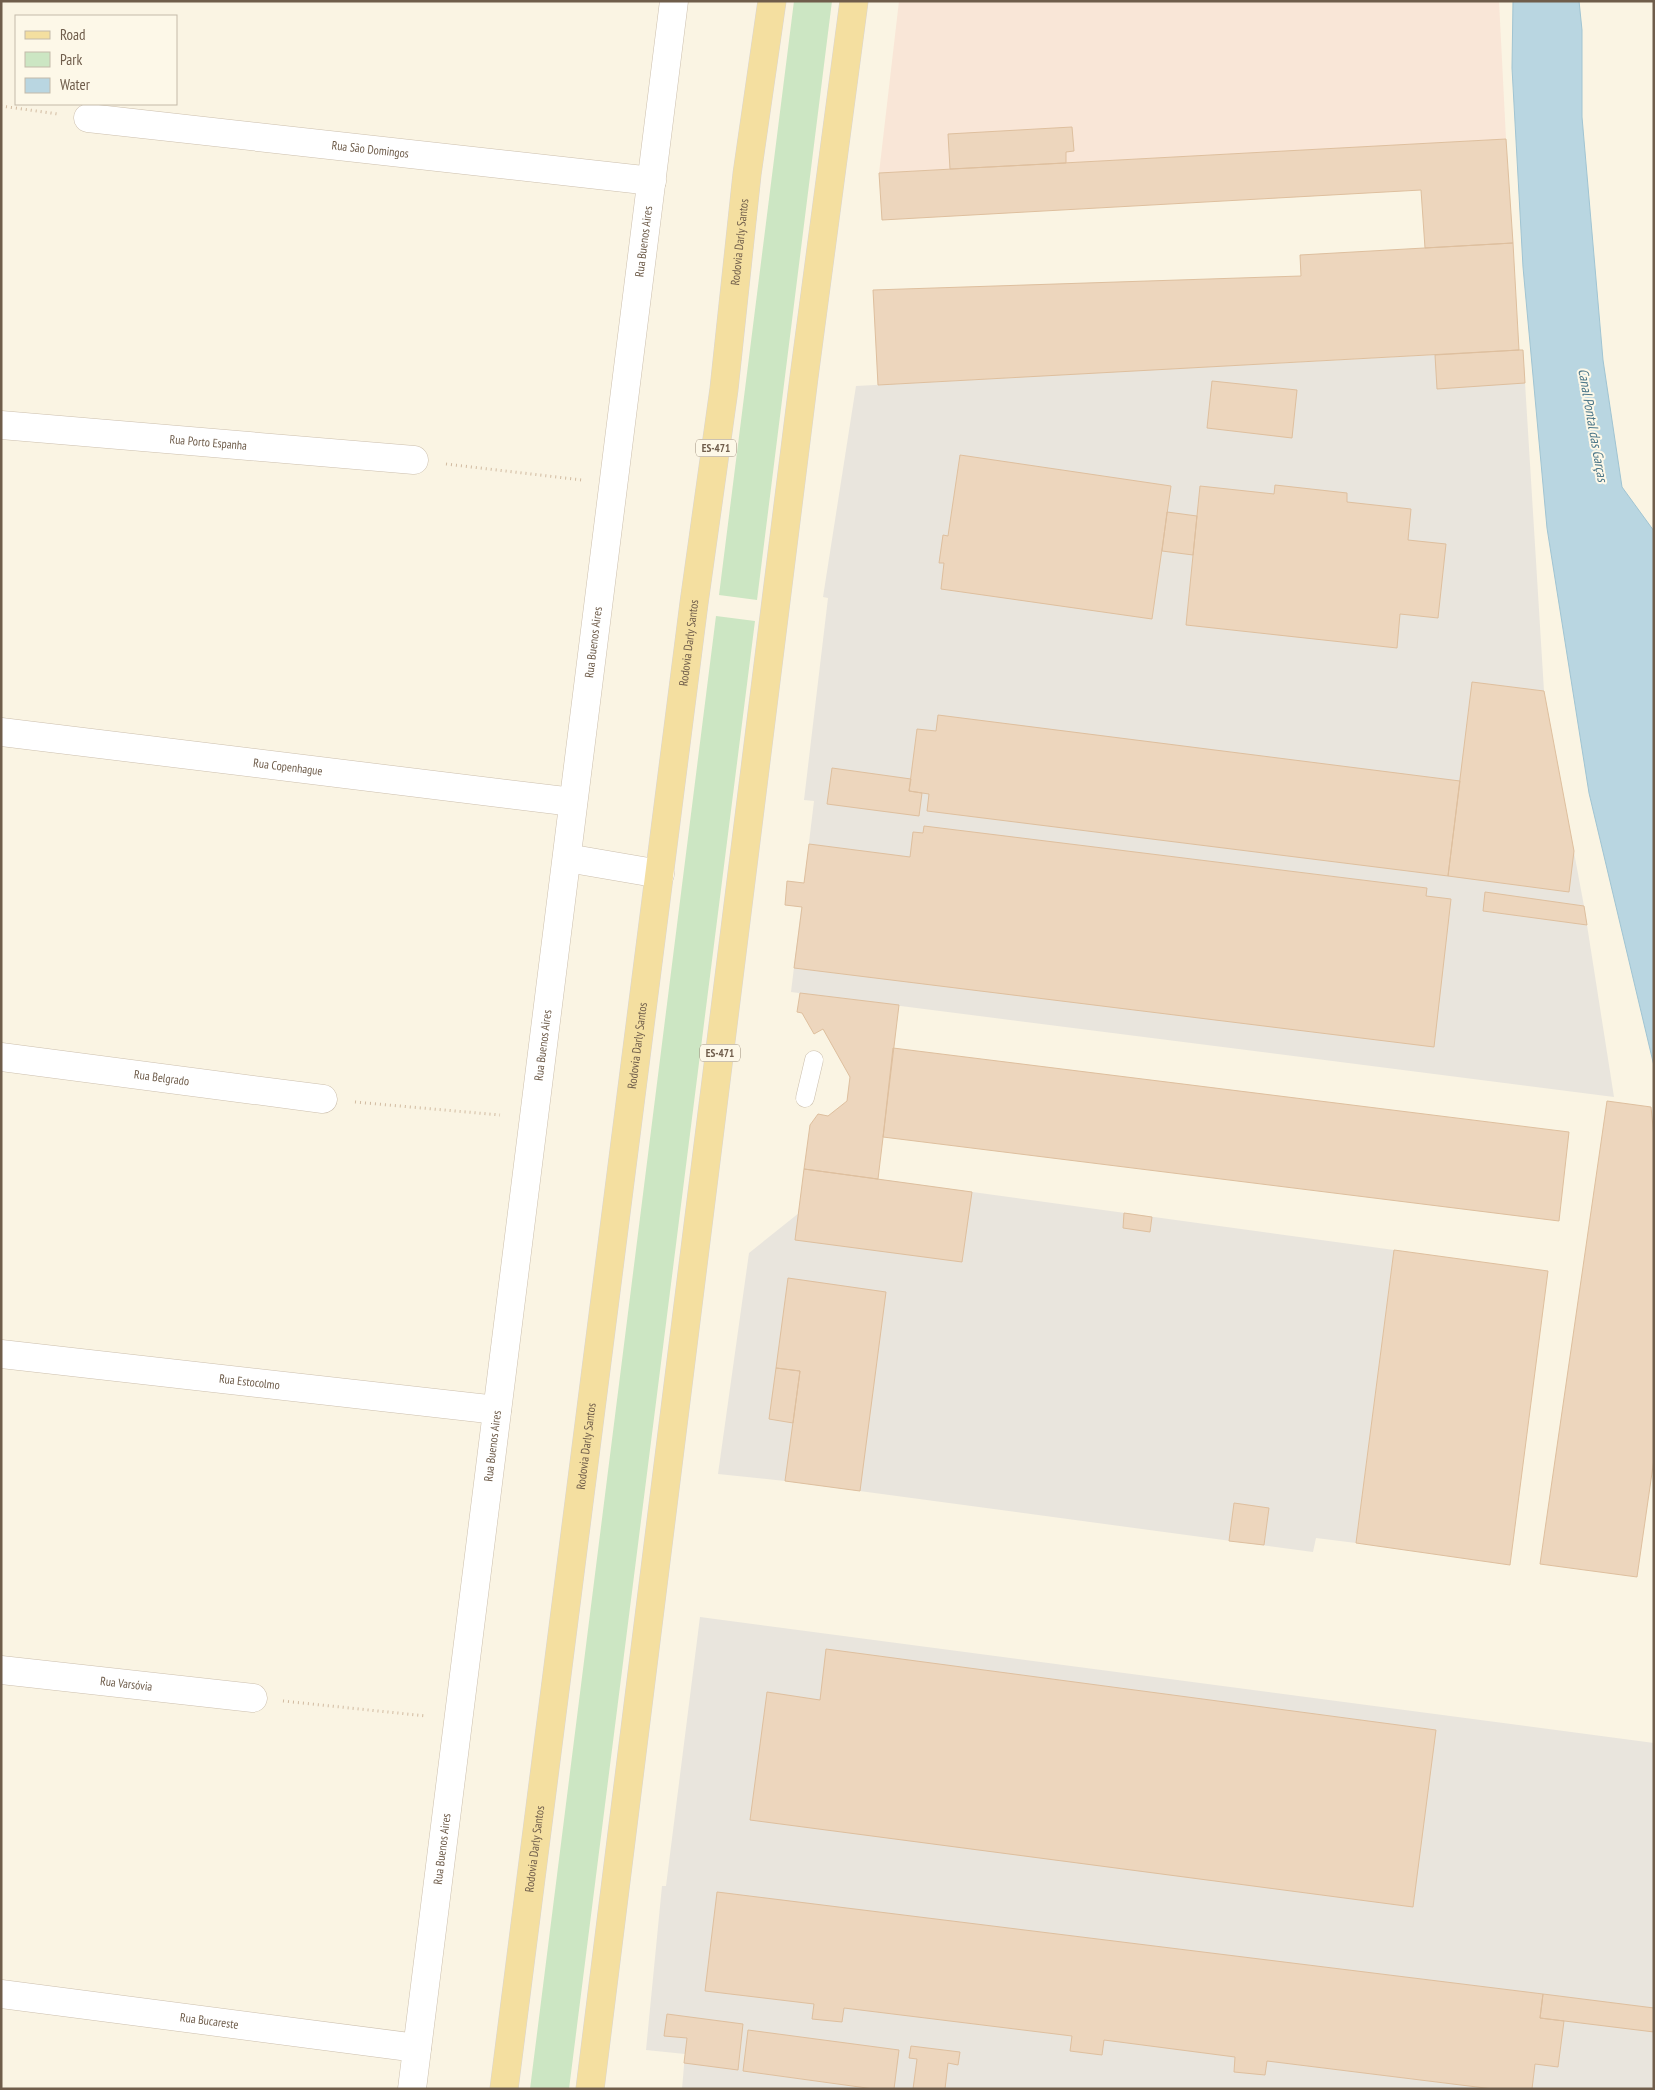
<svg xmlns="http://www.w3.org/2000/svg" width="1655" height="2090" viewBox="0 0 1655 2090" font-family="'PT Sans Narrow',sans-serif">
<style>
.commercial{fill:#f9e6d7}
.industrial{fill:#e9e5dd}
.green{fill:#cce6c3}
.water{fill:#b9d6e1;stroke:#a0c4d2}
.building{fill:#edd6bd;stroke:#debf9e}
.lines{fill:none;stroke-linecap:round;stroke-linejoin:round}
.service-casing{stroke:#ccbfad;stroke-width:19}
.minor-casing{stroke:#ccbfad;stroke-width:29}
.primary-casing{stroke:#dad5d0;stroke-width:29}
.path{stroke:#d1baa0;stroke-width:3;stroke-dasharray:1 4;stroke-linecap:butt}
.service{stroke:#fff;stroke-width:18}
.minor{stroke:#fff;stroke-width:28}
.primary{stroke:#f4dfa0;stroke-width:28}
.labels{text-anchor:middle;stroke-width:4;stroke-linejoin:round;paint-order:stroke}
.shield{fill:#fdf8e8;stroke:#9a8c7a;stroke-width:1}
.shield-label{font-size:11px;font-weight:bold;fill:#6f5d4b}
.street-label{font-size:12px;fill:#6f5d4b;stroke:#fdf8e8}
.water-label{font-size:14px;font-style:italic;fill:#4b7688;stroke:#fdf8e8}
</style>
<rect width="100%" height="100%" fill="#faf4e3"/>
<path class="commercial" d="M899,1H1499L1506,139L879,173Z"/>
<path class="industrial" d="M1523,350L1544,691L1584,906L1614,1097L791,992L814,801L804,800L828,598L823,597L856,386Z
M878,1179L1394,1250L1356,1543L1316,1538L1313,1552L785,1481L718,1474L749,1253L799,1213Z
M700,1617L1654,1743V2089H682L685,2054L646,2050L662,1886H666Z"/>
<path class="green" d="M794,1H832L757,600L719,595Z
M716,616L755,621L569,2089H530Z"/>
<path class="water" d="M1513,1H1579L1582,30V117L1603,360L1622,487L1654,531V1066L1589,793L1547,528L1523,267L1512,68Z"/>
<path class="building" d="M1072,127L1074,151L1066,152V163L950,169L948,134Z
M1506,139L1513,243L1425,248L1421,190L882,220L879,173Z
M1513,243L1519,350L878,385L873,290L1301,276L1300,255Z
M1519,350H1523L1525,383L1437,389L1435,355Z
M1212,381L1297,390L1292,438L1207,428Z
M960,455L1171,486L1152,619L941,589L944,563H939L943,535L948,536Z
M1275,485L1347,493V502L1411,509L1408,540L1446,544L1438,618L1400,614L1397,648L1186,625L1200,486L1274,494Z
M1167,512L1197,516L1193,555L1162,551Z
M1472,682L1544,691L1574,851L1569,892L1448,876Z
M938,715L1460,781L1448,876L927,811L929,794L909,791L917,729L936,731Z
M832,768L911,779L909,791L922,793L919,816L827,804Z
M924,826L1427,888L1426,896L1451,899L1434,1047L794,968L802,907L785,905L787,881L804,883L809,844L910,857L913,832L923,833Z
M1485,892L1584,906L1587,925L1483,911Z
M800,993L899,1005L878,1179L804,1169L810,1125L818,1114L828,1116L847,1101L850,1077L823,1029L814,1034L802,1013L797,1012Z
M893,1048L1569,1132L1559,1221L883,1137Z
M1607,1101L1651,1107L1654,1137V1459L1637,1577L1540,1564Z
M804,1169L972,1192L962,1262L795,1240Z
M1124,1213L1152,1217L1150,1232L1123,1228Z
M1394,1250L1548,1271L1510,1565L1356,1543Z
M788,1278L886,1292L860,1491L785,1481L800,1371L776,1368Z
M776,1368L800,1371L793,1423L769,1419Z
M1234,1503L1269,1508L1264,1545L1229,1541Z
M826,1649L1436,1730L1413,1907L750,1820L767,1692L820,1700Z
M717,1892L1543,1994L1540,2018L1564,2021L1558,2067L1535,2064L1532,2089H1493L1267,2061L1265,2075L1234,2072L1235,2057L1104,2040L1102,2055L1070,2051L1072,2036L844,2008L842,2022L812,2019L814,2004L705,1991Z
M1543,1994L1654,2008V2032L1540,2018Z
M667,2014L743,2024L738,2070L684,2063L687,2038L664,2036Z
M748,2030L899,2050L894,2089H874L743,2071Z
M911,2046L960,2052L958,2065L948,2063L945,2089H913L917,2059L909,2058Z"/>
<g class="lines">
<defs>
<path id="service" d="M805,1098L814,1060"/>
<g id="minor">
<path id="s1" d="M88,118L652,181"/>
<path id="s2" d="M1,425L414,460"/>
<path id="s3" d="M1,732L573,802"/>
<path d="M567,858L660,874"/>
<path id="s4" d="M1,1057L323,1099"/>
<path id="s5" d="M1,1354L497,1410"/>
<path id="s6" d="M1,1670L253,1698"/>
<path id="s7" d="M1,1994L417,2048"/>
<path id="s8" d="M412,2089L674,1"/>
</g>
<g id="primary">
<path id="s9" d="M504,2089L694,603L724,389L747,174L772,1"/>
<path d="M590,2089L804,377L854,1"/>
</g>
</defs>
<use href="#service" class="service-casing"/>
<use href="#minor" class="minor-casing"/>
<use href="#primary" class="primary-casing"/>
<path class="path" d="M1,106L58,114
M446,464L582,480
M355,1102L500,1115
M283,1701L426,1716"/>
<use href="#service" class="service"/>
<use href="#minor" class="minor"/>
<use href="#primary" class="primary"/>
</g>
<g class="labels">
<g class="shield">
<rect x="696" y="439.5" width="40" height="17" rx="4"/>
<rect x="700" y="1044.5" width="40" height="17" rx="4"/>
</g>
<g class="shield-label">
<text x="716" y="452">ES-471</text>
<text x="720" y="1057">ES-471</text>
</g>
<g class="street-label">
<text dy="4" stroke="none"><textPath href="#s1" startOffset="284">Rua São Domingos</textPath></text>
<text dy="4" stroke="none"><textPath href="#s8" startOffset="1862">Rua Buenos Aires</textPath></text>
<text dy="4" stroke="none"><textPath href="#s9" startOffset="1862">Rodovia Darly Santos</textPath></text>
<text dy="4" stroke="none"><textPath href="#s2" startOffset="208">Rua Porto Espanha</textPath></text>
<text dy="4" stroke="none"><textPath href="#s8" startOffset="1458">Rua Buenos Aires</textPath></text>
<text dy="4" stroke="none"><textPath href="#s9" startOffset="1458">Rodovia Darly Santos</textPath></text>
<text dy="4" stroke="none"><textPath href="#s3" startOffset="289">Rua Copenhague</textPath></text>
<text dy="4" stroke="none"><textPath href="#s8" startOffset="1052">Rua Buenos Aires</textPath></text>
<text dy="4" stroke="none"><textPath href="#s9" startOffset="1052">Rodovia Darly Santos</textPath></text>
<text dy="4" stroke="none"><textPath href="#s4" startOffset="162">Rua Belgrado</textPath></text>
<text dy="4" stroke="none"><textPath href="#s5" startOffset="250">Rua Estocolmo</textPath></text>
<text dy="4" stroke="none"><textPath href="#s8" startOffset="648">Rua Buenos Aires</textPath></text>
<text dy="4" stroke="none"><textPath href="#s9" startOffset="648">Rodovia Darly Santos</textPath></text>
<text dy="4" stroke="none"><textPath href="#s6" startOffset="126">Rua Varsóvia</textPath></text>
<text dy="4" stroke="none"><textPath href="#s9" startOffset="242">Rodovia Darly Santos</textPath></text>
<text dy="4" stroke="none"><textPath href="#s8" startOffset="242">Rua Buenos Aires</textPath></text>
<text dy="4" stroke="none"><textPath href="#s7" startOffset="210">Rua Bucareste</textPath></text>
</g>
<g class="water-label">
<text transform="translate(1593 425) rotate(80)" y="5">Canal Pontal das Garças</text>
</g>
</g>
<rect width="1655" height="2090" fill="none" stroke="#6f5d4b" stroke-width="5"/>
<rect x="15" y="15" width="162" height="90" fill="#fdf8e8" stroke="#c4baa9"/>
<rect x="25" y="31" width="25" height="8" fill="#f4dfa0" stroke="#c4baa9"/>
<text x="60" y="40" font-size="15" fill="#6f5d4b">Road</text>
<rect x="25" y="52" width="25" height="15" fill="#cce6c3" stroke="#c4baa9"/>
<text x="60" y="65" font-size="15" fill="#6f5d4b">Park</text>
<rect x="25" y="78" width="25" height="15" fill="#b9d6e1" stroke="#c4baa9"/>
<text x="60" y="90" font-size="15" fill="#6f5d4b">Water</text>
</svg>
